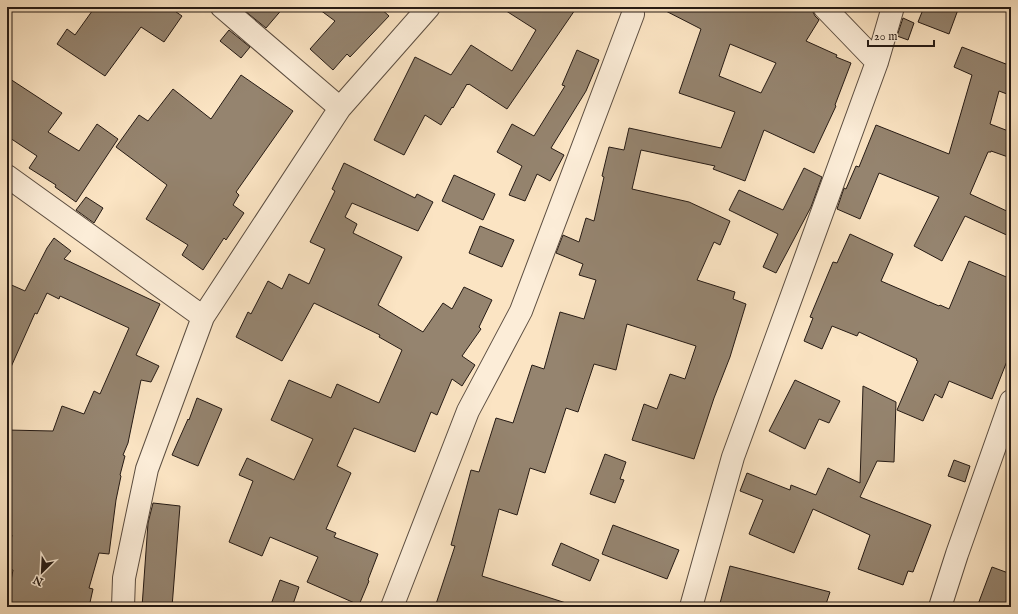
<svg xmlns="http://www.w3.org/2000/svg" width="1018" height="614" viewBox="0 0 1018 614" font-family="'IM FELL English',serif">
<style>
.building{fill:#95846f;stroke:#261b15;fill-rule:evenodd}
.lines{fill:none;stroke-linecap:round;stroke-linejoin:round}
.minor-casing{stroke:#5b4d40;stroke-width:24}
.minor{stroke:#fcedd8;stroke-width:22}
</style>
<rect width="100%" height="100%" fill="#fbe4c3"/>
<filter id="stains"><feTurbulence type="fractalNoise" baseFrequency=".005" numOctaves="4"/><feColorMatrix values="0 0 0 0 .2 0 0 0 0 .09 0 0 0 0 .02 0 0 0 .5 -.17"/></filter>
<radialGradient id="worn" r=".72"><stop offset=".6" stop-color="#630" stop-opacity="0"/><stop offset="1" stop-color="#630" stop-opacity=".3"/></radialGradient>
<path class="building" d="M95,7H169L182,16L164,42L141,27L105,76L57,44L67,29L75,35Z
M248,7H284L266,28L245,11Z
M316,7H379L389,16L350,57L347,54L333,70L310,49L335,21Z
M500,7H577L507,109L469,84L468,85L467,84L453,108L452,107L441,125L425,115L404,155L374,140L415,57L451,75L471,45L512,71L536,30Z
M658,7H807L812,10L815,16L819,20L806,41L837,55L836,57L851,63L835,105L836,106L814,153L764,130L745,181L713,169L715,166L641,150L632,189L689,202L730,221L720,245L714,242L697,280L735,292L733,299L746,304L730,357L714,398L694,459L632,440L644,404L657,409L670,374L685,379L696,346L627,324L616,370L594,364L578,412L566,408L545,473L530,468L517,515L499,509L482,576L566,603L565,607H435L455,546L451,545L471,470L479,472L496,418L513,423L532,365L544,369L560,312L584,319L596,280L579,275L583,264L556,253L563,235L579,242L586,218L594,221L604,177L602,176L609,147L624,150L629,128L721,148L735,112L679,93L701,29ZM730,44L776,63L761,93L719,76Z
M924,7H959L949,34L918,22Z
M903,18L914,23L908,40L897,36Z
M229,30L250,47L241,58L220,41Z
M962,47L1011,66V84L1007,94L999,91L990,124L1011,132V158L991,151V152H988L970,194L1011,213V237L965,216L942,261L914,246L939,197L879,173L860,219L837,209L844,188L846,189L856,166L859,167L876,125L949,154L972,75L954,67Z
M577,50L599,60L586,91L551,148L564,155L550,181L537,174L525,201L509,195L522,166L497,152L512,124L534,136L565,86L562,85Z
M241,75L293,111L236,192L239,195L233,205L244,213L226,240L224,238L203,270L182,255L188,245L146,219L167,185L116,147L139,115L148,121L173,89L211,119Z
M7,77L62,113L48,132L79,151L97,124L118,139L76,202L55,187L56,185L29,168L37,156L7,136Z
M344,163L415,198L417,194L433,202L418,231L352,203L345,217L357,224L353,233L402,257L378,305L423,332L443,303L452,309L464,287L492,300L479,327L481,329L462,356L475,365L462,386L452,379L437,415L431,412L415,452L354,428L337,466L351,473L326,529L336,533L334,537L378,554L368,580L369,581L359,605L307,582L318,557L270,537L262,556L229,542L253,481L239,475L247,458L294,480L313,439L271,420L289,380L331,398L337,384L379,403L402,350L379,337L380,335L314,303L282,361L236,337L248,312L251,314L268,281L282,289L289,274L309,284L325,249L310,242L335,191L332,189Z
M804,168L822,177L811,207L776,273L763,267L778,234L729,210L739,190L783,210Z
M454,175L495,194L483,220L442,201Z
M86,197L103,208L94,223L76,210Z
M480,226L514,240L502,267L469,253Z
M850,234L893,254L881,281L939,306L940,305L949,309L969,261L1011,279V351L992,399L949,381L942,398L935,394L923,421L897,410L918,361L916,360L917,359L859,332L857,336L832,326L822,349L804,341L813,318L810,317L833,262L837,263Z
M54,238L71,251L64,259L160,304L136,355L159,366L151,382L141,380L128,443L123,455L125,456L120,475L121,476L116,500L109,554L99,553L89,588L93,589L89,607H7L8,597L13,570L7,569V562L12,535L7,533V520L11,504L7,503V430L53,431L62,406L84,414L94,391L100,394L129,328L60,296L59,299L47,293L37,314L35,313L7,376V283L25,291L47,248Z
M795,380L840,401L829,423L819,419L805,449L769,431Z
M863,386L896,402L894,462L877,461L860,497L931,525L913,572L908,571L903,585L858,569L870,535L813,509L794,553L749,534L763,500L740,491L747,473L790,490L791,485L816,495L828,468L860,483Z
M197,398L222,409L198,466L172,455L188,419L189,420Z
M605,454L626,462L620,479L624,480L615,503L590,494Z
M954,460L970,466L965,482L948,476Z
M153,503L180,506L172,607H142L148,523Z
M613,525L679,550L667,579L602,554Z
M561,543L599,560L590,581L552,565Z
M730,566L830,592L825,607H719Z
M992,567L1011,574V607H977Z
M280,580L299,587L292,607H270Z"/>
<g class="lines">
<defs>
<path id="minor" d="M222,7L340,108
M824,7L877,62
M7,176L203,317
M123,607L124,578L147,469L203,317L340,108L429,7
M392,607L468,411L521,311L633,14
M691,607L733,457L877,62L893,7
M940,607L957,554L1011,401"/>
</defs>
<use href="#minor" class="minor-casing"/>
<use href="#minor" class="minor"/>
</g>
<rect width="1018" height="614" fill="none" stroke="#fbe4c3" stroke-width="24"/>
<rect x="8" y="8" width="1002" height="598" fill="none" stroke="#261b15" stroke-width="2"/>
<rect x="12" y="12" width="994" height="590" fill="none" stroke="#261b15"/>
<g transform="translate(42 572) rotate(204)" stroke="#fcedd8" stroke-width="3" paint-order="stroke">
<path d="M0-3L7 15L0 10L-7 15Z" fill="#261b15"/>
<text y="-6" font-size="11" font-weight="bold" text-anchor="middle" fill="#261b15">N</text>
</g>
<path d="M868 40v6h66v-6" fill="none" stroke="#261b15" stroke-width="2"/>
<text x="874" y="40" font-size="12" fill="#261b15" stroke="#fcedd8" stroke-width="3" paint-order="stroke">20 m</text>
<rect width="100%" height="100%" filter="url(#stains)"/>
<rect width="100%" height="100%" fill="url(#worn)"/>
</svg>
